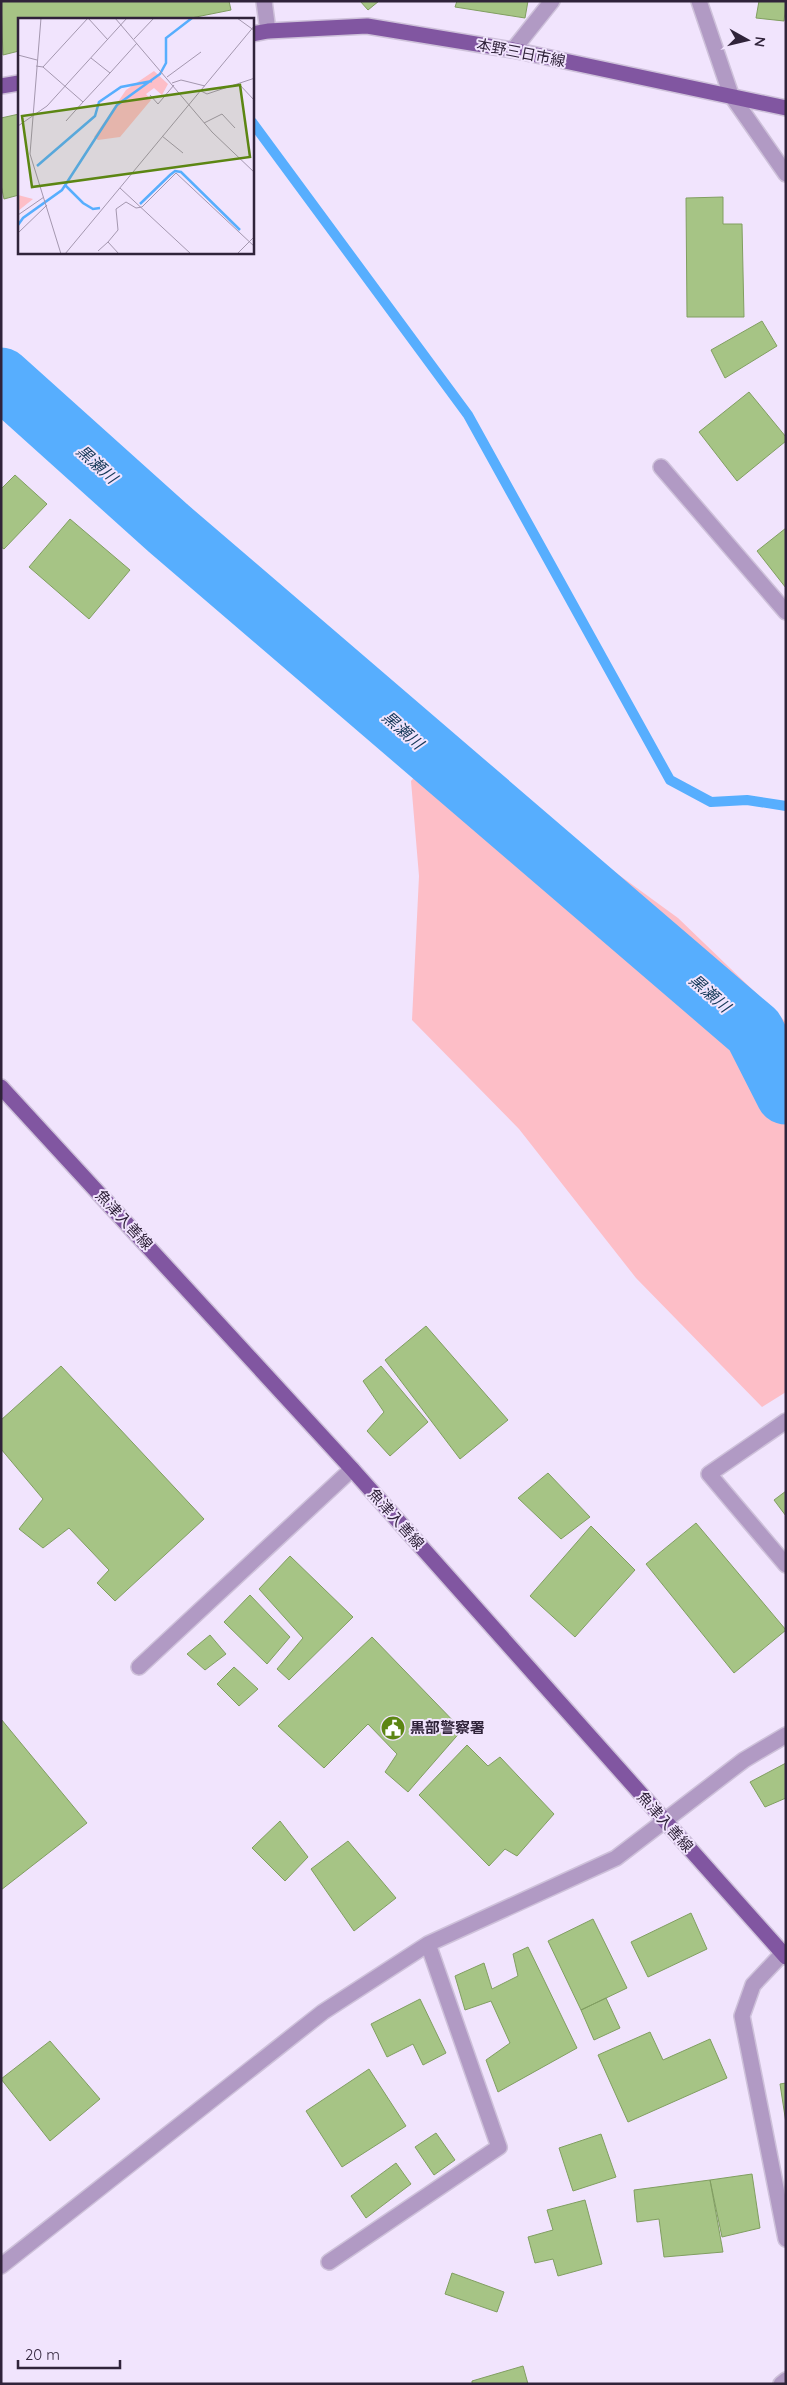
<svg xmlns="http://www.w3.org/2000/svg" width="787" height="2385" viewBox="0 0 787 2385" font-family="Quicksand,'Noto Sans JP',sans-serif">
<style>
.green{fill:#fdbec7}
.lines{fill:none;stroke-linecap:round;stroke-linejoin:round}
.stream{stroke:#57aefe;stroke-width:10}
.river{stroke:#57aefe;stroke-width:61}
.building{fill:#a6c485;stroke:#819e61}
.minor-casing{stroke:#cec1da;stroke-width:18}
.major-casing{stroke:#cec1da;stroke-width:18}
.minor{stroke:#b19ac4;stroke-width:15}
.major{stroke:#8156a1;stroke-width:15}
.labels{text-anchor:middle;stroke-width:4;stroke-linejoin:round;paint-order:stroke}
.street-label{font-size:15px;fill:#30233a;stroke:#f1e4fd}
.poi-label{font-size:15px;font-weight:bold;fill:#30233a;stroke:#f1e4fd;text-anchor:start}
.water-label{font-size:16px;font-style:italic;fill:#153858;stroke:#f1e4fd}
.inset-river{fill:none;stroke:#57aefe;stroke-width:2.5}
.inset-road{fill:none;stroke:#a497af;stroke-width:1}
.view{fill:#5c8613;fill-opacity:0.15;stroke:#5c8613;stroke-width:2.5}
.inset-edge{fill:none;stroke:#30233a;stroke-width:2.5}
</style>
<rect width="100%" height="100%" fill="#f1e4fd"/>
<path class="green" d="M451,738L560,832L678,918L786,1022V1392L762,1407L636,1278L519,1129L412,1020L419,876L411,781Z"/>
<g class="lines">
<path class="stream" d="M252,122L468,415L670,780L711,802L747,800L786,806"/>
<path class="river" d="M1,378L168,528L754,1031L786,1094"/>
</g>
<path class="building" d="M1,1H229L231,10L186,19H19V51L3,55Z
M360,1H379L368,10Z
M457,1H528L525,18L455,7Z
M759,1H786L784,21L756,18Z
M19,114V195L4,199L1,185V118Z
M723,197V224H742L744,317H687L686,198Z
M762,321L777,346L725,378L711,350Z
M749,392L786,437V441L737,481L699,432Z
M15,475L47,504L4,549L1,547V489Z
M70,519L130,570L89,619L29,567Z
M786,528V588L757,551Z
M426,1326L508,1420L460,1459L385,1360Z
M61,1366L204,1519L115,1601L97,1583L109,1570L69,1528L43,1548L19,1529L43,1499L1,1449V1420Z
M381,1366L428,1422L390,1456L367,1431L384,1412L363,1381Z
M548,1473L590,1517L561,1539L518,1498Z
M786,1491V1516L774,1500Z
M696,1523L786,1630L734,1673L646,1564Z
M591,1526L635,1570L575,1637L530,1596Z
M290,1556L353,1617L289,1680L277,1669L303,1638L259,1589Z
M250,1595L290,1637L267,1664L224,1622Z
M210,1635L226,1654L205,1670L187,1654Z
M372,1637L462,1730L408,1792L385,1772L397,1754L368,1724L324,1768L278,1726Z
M234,1667L258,1689L239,1706L217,1684Z
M1,1719L87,1823L1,1890Z
M467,1745L488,1766L500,1757L554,1814L517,1856L505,1849L489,1866L419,1795Z
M786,1763V1798L765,1807L750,1782Z
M280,1821L308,1857L285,1881L252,1848Z
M348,1841L396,1898L354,1931L311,1869Z
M691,1913L707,1949L648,1977L631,1942Z
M593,1919L627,1988L581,2010L548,1941Z
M528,1947L577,2048L498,2092L486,2060L510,2043L491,2001L465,2010L455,1976L484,1963L492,1989L518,1976L513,1954Z
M606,1998L620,2028L594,2040L581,2010Z
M420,1999L446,2053L423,2065L413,2044L387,2057L371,2024Z
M650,2032L663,2060L710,2039L727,2078L628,2122L598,2055Z
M50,2041L100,2099L50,2141L1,2079Z
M369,2069L406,2126L342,2167L306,2111Z
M786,2083V2123L780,2084Z
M436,2133L455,2160L434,2175L415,2147Z
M601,2134L616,2177L573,2191L559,2148Z
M396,2163L411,2184L366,2218L351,2196Z
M752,2174L760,2228L722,2237L710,2180Z
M710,2180L723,2252L664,2257L659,2219L637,2222L634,2190Z
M585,2200L602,2264L558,2276L553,2259L535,2263L528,2237L553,2230L547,2210Z
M452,2273L504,2292L497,2312L445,2294Z
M523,2366L528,2384H472V2381Z"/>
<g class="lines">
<defs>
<path id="minor" d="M264,1L268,31
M699,1L731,95L786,174
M513,50L552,1
M661,467L786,612
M786,1421L709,1474L786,1565
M139,1667L352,1469
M783,1953L753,1985L742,2016L786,2239
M329,2262L499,2147L428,1944
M1,2266L323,2012L428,1944L616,1858L744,1760L786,1735
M781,2384L786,2380"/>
<path id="major" d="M252,34L268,31L367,26L513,50L786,108
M1,86L19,83
M1,1087L352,1469L786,1957"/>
</defs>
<use href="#minor" class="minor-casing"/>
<use href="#major" class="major-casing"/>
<use href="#minor" class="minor"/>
<use href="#major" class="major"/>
</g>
<defs>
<symbol id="civic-disc" viewBox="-11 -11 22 22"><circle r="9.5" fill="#5c8613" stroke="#f1e4fd"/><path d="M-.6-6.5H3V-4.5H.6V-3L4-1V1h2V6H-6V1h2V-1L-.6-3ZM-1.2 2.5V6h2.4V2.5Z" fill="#fff"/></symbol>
</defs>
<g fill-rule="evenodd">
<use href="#civic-disc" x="379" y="1714" width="28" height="28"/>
</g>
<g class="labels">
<g class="street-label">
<text transform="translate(521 53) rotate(11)" y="5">本野三日市線</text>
<text transform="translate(124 1220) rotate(47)" y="5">魚津入善線</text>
<text transform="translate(396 1519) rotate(48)" y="5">魚津入善線</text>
<text transform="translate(665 1822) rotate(48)" y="5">魚津入善線</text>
</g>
<g class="poi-label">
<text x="410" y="1733">黒部警察署</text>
</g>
<g class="water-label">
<text transform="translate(97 464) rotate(42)" y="6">黒瀬川</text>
<text transform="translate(403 730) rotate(41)" y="6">黒瀬川</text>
<text transform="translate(710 993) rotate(41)" y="6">黒瀬川</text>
</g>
</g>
<g transform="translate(18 18)">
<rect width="236" height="236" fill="#f1e4fd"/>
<path d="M136,53L150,66L144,77L136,70L128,76L133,82L102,119L80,122L76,119L108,72ZM0,177L15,181L0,193Z" fill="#fdbec7"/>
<path class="inset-river" d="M19,148L77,98L81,84L103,69L134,63M47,167L65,185L75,191L82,190M122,186L152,157L157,153L163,154L222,212M0,207L5,200L44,172L99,87L142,56L148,45V20L174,0"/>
<path class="inset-road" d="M23,0L12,136L43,236M70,0L90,22M97,0L194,114L237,155M219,0L237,13M116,21L136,0M0,37L19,42M18,48L25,49L65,84L48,103M25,49L70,0M92,55L119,25M149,59L183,34M154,65L163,62L187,68M220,65L237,83M183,73L189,76L237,60M132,77L140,86L156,67M65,84L92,55L73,40M186,105L204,96L217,110M0,108L29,88L109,0M144,118L165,135M102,170L173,236M0,197L26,179M0,215L29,187M90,224L100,212L98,191L108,184L118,190L124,189L158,155L237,229M80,233L90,224L101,236M47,236L237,7M219,236L237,218"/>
<path class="view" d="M222,67L232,139L14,169L4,98Z"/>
<rect width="236" height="236" class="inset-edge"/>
</g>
<rect width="787" height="2385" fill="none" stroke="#30233a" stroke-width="5"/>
<g transform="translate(747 40) rotate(98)" stroke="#f1e4fd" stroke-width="4" paint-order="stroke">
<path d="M0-4L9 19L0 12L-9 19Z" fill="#30233a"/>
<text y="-8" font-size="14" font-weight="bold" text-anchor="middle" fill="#30233a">N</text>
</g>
<path d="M18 2360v8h102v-8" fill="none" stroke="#30233a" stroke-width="2.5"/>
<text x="25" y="2360" font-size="15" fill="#30233a" stroke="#f1e4fd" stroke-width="4" paint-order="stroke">20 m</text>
</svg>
